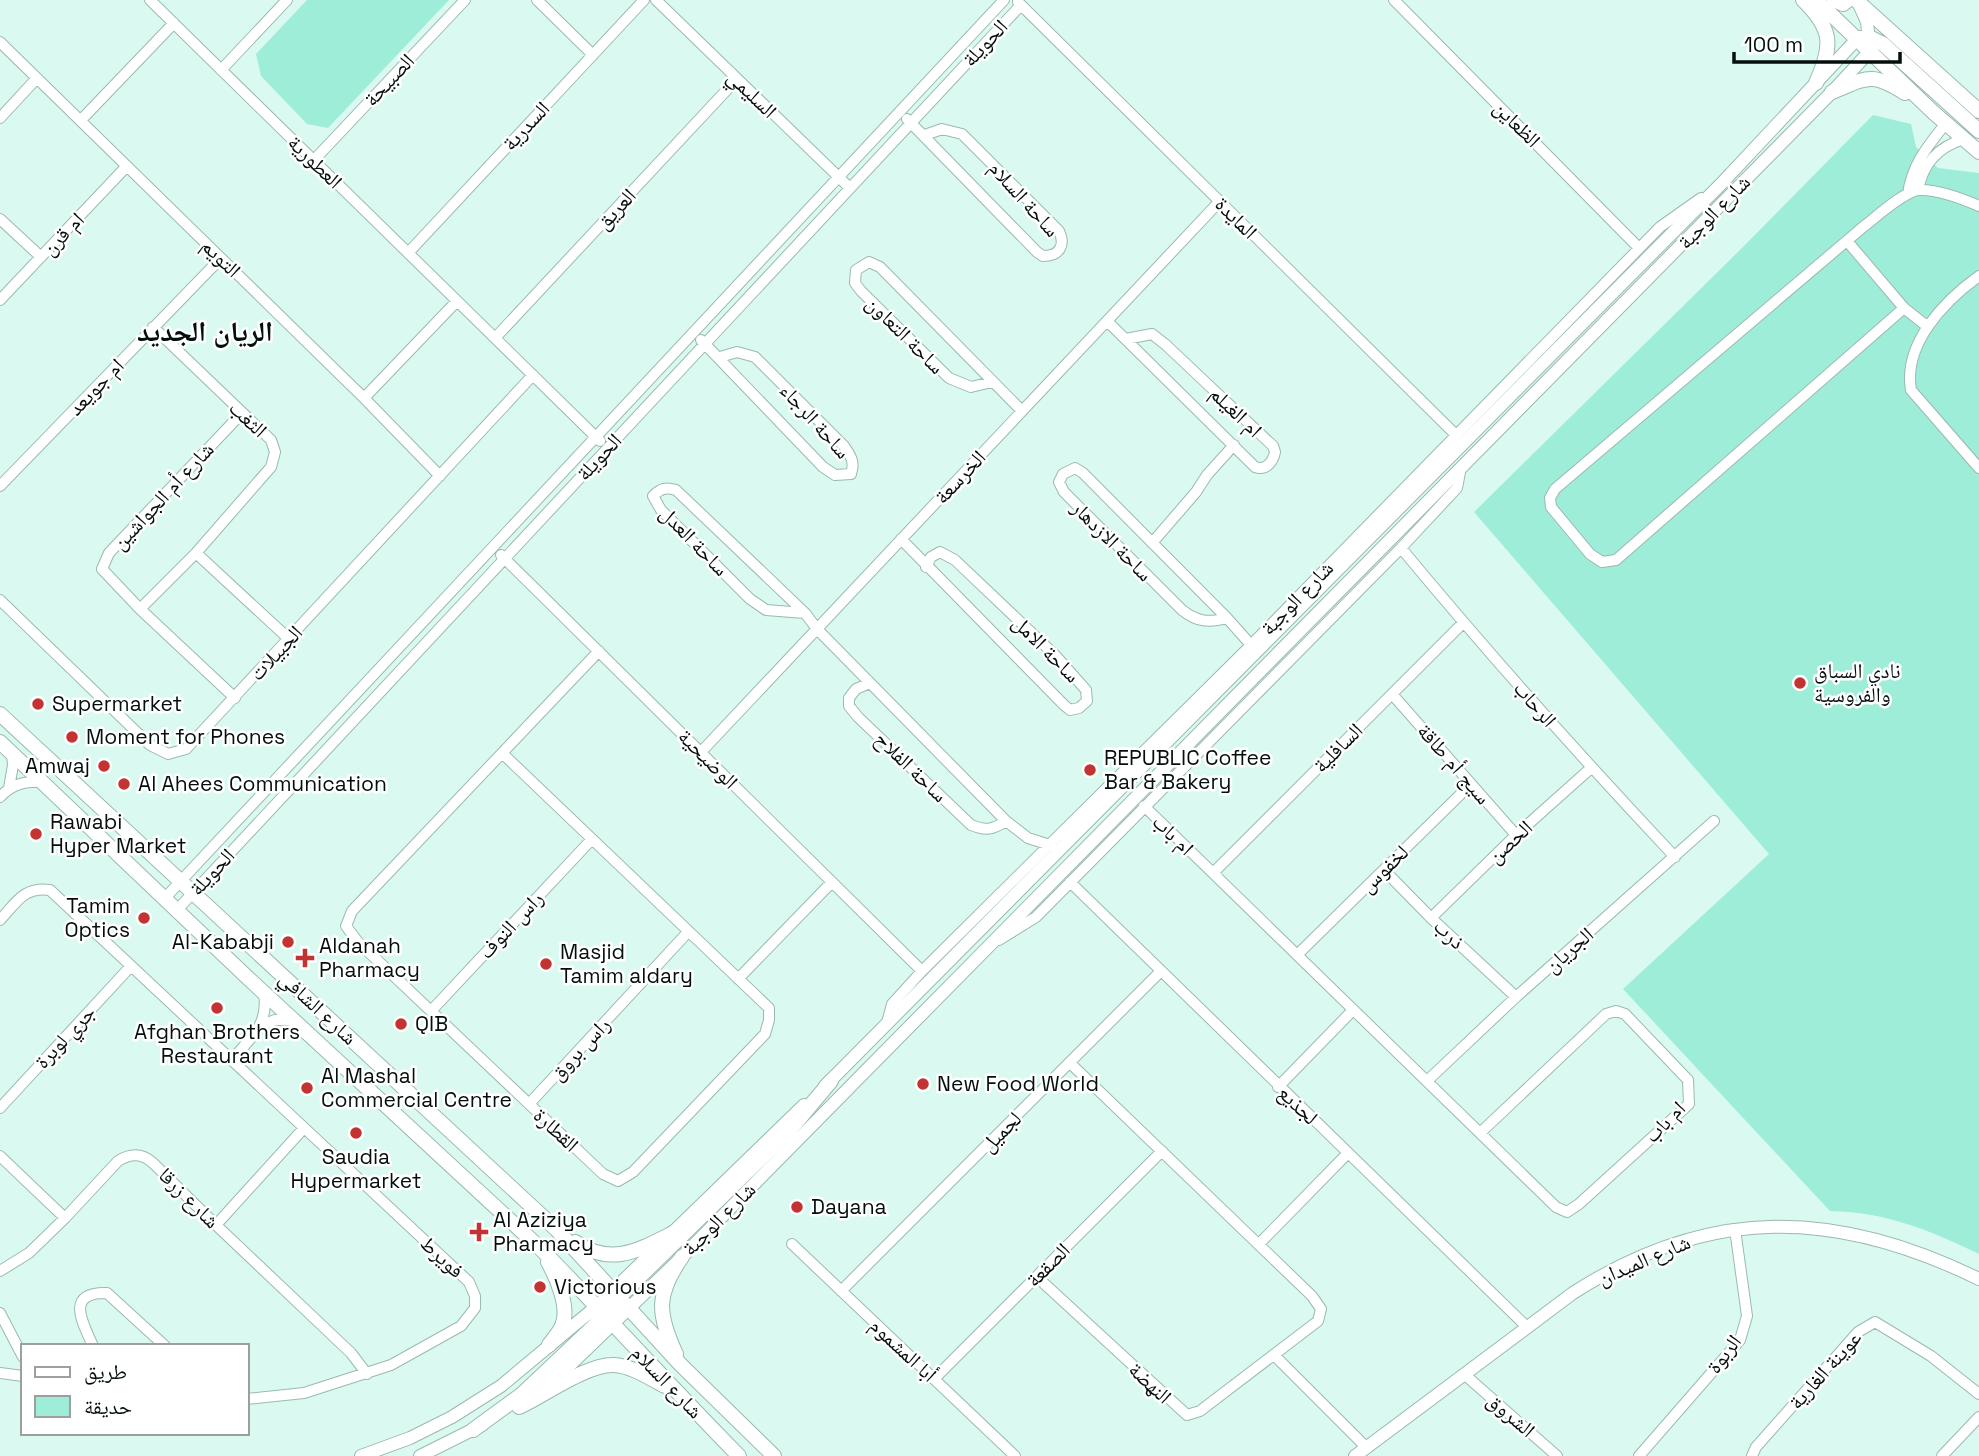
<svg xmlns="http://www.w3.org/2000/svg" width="1979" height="1456" viewBox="0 0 1979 1456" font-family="'Space Grotesk','Noto Naskh Arabic',sans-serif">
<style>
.green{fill:#9eedd8}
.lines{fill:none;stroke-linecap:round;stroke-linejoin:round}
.minor-casing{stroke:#9ab9b0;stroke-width:12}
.tertiary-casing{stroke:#9ab9b0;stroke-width:14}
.secondary-casing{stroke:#9ab9b0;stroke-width:16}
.minor{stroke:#fff;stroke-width:10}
.tertiary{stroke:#fff;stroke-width:12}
.secondary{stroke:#fff;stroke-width:14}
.poi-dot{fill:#c23332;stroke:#fff;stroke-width:2.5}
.labels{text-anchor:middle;stroke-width:5;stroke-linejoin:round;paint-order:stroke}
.street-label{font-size:21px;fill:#040e0c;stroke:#fff}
.poi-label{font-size:21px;fill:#040e0c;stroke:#fff;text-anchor:start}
.district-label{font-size:28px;font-weight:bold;fill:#040e0c;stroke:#fff}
</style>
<rect width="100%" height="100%" fill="#dafaf1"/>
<path class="green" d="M307,0H449L328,128L307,124L261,76L256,54Z
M1873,115L1911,124L1916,147L1938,168L1979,173V1254C1929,1230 1886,1212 1830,1211L1623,989L1769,854L1474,512L1743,247Z"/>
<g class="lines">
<defs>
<path id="minor" d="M150,0L600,441
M537,0L593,55
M656,0L850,188
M1394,0L1639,248
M1018,2L1456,435
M0,42L364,398L440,476
M221,70L287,0
M0,118L37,78
M907,119L1037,252L1043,256C1059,256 1066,246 1059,231L962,134L942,129L925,135
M81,120L174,23
M314,160L465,0
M1918,190C1923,163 1938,147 1964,139
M1908,194C1912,164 1928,146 1946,123
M0,219L41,257
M1847,241L1904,308L1928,327
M408,253L644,0
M1979,276C1944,301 1903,344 1911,390L1979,468
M0,300L126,167
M1904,308L1616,560L1602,562L1590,554L1551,507L1550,498L1555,489L1863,227C1875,218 1904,191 1919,190C1937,189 1963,199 1979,206
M1107,321L1255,467C1266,471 1273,462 1275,452L1273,446L1166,345L1152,334L1126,339
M495,338L737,79
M701,340L823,467L835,475L851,474C855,462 851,456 844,446L755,357L737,352L720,357
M992,382L971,387L949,378L861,291L855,283L856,270L869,262L880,267L1022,411
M364,398L457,301
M0,486L221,258
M901,539L1064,705L1070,710L1079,708L1087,701L1086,690L1055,655L955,560L940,552L931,557L926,567
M1152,543L1196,492L1207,475L1234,445
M1401,548C1489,654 1580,756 1675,857
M196,553L289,639
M501,555L922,971
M0,600L150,745L168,754L186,749L533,375
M140,609L196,553L271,467L275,452L271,440L153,327
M805,613L766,610L750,599L661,510L653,496C661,488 666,487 676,490L805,613L817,629L1006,821L1028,838L1050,845
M1227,618C1209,623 1197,622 1182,610L1064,492L1059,482L1063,474L1075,468L1083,473L1227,618L1251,645
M870,683L856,689L849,698V706L858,717L971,825C986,831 992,830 1006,821
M1392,694L1516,835
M235,698L140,609L102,569L109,553L241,414
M701,752L1219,202
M502,753L769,1008V1020L765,1034L633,1172L618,1181L603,1174L358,942L346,926L352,911L599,651
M9,788L13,765L12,753
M0,797C12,784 25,781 43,782
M1144,806L1556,1207L1567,1212L1579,1204L1689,1104L1688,1080L1625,1014L1616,1011L1606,1014L1480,1133
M1384,870L1431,918L1516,997
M1213,873L1463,623
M1070,882L1527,1327
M164,899L1004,0
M177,910L1021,5
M1431,918L1516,835L1591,768
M0,920C16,903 24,886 50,890L469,1282L475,1296V1308L461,1326L391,1365L304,1393L247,1399
M999,940L1036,917L1401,548L1457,488L1461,467
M1297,955L1471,784
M738,979L832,882
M431,1011L592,839
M887,1023L892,1004L922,971L1251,645L1660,227L1701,198
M262,1025L275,1020H294
M232,1060C251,1037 269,1025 264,993
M1427,1081L1516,997L1714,821
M1278,1087L1353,1010
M529,1104L688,932
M0,1108L131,966
M0,1156L65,1218
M216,1225L304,1128
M792,1244L1015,1456
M1259,1244L1348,1153
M0,1271L29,1253L65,1218L118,1161C131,1153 142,1153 153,1163L216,1225L351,1353L367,1374
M1037,1277L1187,1415L1200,1411L1318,1321L1321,1309L1312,1296L1070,1063
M841,1291L1160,972
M0,1313L23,1357
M93,1346C83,1323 64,1292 107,1293L165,1346
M1274,1355L1366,1447
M0,1373L23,1376
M1464,1374L1557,1456
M934,1379L1162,1151
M1639,1456L1740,1340L1747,1316L1735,1229
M1752,1456L1756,1447L1858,1332L1875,1322L1931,1356L1979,1394
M1942,1456L1979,1417"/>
<path id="tertiary" d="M825,1086L1721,184L1858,38
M537,1393L565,1370L682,1257L1832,92L1870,51L1867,22L1859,4
M361,1456L410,1438L452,1417L501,1386L597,1306L804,1105
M420,1456L482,1425
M1355,1456L1573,1293C1710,1205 1836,1209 1979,1279"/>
<path id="secondary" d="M1803,0C1833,29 1833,46 1816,83
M1816,0L1934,113L1979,152
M1834,0L1843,4L1848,0
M1856,0L1979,111
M1858,38H1871L1883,44L1979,131
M1832,92C1867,78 1871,71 1905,93
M0,714L556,1229L681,1365L774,1456
M0,742L249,979L541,1249C608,1317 672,1388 739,1456
M575,1242C612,1267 639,1250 675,1232
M548,1262C557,1278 570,1308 562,1326C559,1333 553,1339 549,1345
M612,1323L613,1313L618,1298L789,1131L831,1081
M676,1354C657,1313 656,1294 682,1257
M519,1407C545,1395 587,1364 614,1365C632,1366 649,1378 665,1386
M473,1430L521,1395L595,1325L607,1306"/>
</defs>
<use href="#minor" class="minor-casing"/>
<use href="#tertiary" class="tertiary-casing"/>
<use href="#secondary" class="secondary-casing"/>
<use href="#minor" class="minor"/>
<use href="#tertiary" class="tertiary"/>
<use href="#secondary" class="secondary"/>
</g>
<g class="poi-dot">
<circle cx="1800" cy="683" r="7"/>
<circle cx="38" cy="704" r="7"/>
<circle cx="72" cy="737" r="7"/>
<circle cx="104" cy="766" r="7"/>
<circle cx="1090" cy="770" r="7"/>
<circle cx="124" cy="784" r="7"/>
<circle cx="36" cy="834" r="7"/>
<circle cx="144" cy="918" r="7"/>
<circle cx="288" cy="942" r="7"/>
<path d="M301.5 947.5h7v7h7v7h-7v7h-7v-7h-7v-7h7z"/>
<circle cx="546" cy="964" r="7"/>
<circle cx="217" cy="1008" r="7"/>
<circle cx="401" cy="1024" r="7"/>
<circle cx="923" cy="1084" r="7"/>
<circle cx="307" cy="1088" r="7"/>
<circle cx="356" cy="1133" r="7"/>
<circle cx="797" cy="1207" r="7"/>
<path d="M475.5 1221.5h7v7h7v7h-7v7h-7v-7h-7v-7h7z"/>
<circle cx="540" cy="1287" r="7"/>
</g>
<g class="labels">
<g class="street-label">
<text transform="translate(985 43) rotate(-47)" y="7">الحويلة</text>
<text transform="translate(389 80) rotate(-47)" y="7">الصبيحة</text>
<text transform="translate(752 94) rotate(44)" y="7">السليمي</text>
<text transform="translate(1517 124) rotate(45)" y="7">الظعاين</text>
<text transform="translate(526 126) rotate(-47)" y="7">السدرية</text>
<text transform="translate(315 162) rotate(44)" y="7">العطورية</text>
<text transform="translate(1024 199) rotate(48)" y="7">ساحة السلام</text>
<text transform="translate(616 209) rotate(-47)" y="7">العريق</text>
<text transform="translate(1714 212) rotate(-46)" y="7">شارع الوجبة</text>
<text transform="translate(1236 218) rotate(45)" y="7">المايدة</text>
<text transform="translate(63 234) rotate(-46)" y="7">ام قرن</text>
<text transform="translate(221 258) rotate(44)" y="7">التويم</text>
<text transform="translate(905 335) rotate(45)" y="7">ساحة التعاون</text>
<text transform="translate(96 387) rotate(-46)" y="7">ام جويعد</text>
<text transform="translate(1236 412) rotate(44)" y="7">ام الغيلم</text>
<text transform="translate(248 419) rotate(43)" y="7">الثغب</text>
<text transform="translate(815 421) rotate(48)" y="7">ساحة الرجاء</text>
<text transform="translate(599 457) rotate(-47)" y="7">الحويلة</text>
<text transform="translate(960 477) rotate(-47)" y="7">الخرسعة</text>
<text transform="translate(163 496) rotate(-47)" y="7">شارع أم الجواشين</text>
<text transform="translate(694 541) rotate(46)" y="7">ساحة العدل</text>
<text transform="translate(1112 541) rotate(45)" y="7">ساحة الازدهار</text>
<text transform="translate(1297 598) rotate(-46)" y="7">شارع الوجبة</text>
<text transform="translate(1046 649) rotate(45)" y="7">ساحة الامل</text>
<text transform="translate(276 653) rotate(-47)" y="7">الجبيلات</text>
<text transform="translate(1535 704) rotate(49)" y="7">الرحاب</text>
<text transform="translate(1338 748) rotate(-45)" y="7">السافلية</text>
<text transform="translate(708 759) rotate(45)" y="7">الوضيحية</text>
<text transform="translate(1454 764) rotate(49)" y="7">سيج أم طاقة</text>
<text transform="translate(911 767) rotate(44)" y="7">ساحة الفلاح</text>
<text transform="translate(1173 835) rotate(44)" y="7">ام باب</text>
<text transform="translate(1510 842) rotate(-43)" y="7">الحصن</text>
<text transform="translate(1384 869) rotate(-44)" y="7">لخفوس</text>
<text transform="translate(212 872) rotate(-47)" y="7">الحويلة</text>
<text transform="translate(511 925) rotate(-47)" y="7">راس النوف</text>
<text transform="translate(1449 934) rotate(43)" y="7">ذرب</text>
<text transform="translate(1569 950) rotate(-41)" y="7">الجريان</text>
<text transform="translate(318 1008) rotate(43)" y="7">شارع الشافي</text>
<text transform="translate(65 1037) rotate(-47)" y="7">جري لوبرة</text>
<text transform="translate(580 1049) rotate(-47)" y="7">راس بروق</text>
<text transform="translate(1298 1105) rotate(44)" y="7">لجذيع</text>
<text transform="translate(1665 1122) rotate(-46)" y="7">ام باب</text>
<text transform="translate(556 1130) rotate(43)" y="7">القطارة</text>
<text transform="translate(1001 1132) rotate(-45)" y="7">لجميل</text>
<text transform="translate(189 1198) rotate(45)" y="7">شارع زرقا</text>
<text transform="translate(719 1219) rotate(-45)" y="7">شارع الوجبة</text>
<text transform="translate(442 1257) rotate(43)" y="7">فويرط</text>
<text transform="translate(1644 1260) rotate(-23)" y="7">شارع الميدان</text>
<text transform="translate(1048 1265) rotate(-45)" y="7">الصقعة</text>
<text transform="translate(903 1350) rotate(43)" y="7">أبا المشموم</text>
<text transform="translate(1724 1354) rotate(-53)" y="7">الربوة</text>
<text transform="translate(1825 1370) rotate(-48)" y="7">عوينة الغارية</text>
<text transform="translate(667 1382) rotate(46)" y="7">شارع السلام</text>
<text transform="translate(1150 1383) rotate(43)" y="7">النهضة</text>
<text transform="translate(1511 1415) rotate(41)" y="7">الشروق</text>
</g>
<g class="poi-label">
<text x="1814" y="678">نادي السباق<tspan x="1814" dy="24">والفروسية</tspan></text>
<text x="52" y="711">Supermarket</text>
<text x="86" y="744">Moment for Phones</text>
<text x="1104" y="765">REPUBLIC Coffee<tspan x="1104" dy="24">Bar &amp; Bakery</tspan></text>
<text x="90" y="773" text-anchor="end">Amwaj</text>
<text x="138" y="791">Al Ahees Communication</text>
<text x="50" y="829">Rawabi<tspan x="50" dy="24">Hyper Market</tspan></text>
<text x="130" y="913" text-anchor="end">Tamim<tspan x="130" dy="24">Optics</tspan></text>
<text x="274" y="949" text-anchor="end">Al-Kababji</text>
<text x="319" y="953">Aldanah<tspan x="319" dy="24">Pharmacy</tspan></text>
<text x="560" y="959">Masjid<tspan x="560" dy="24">Tamim aldary</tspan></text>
<text x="415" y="1031">QIB</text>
<text x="217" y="1039" text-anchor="middle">Afghan Brothers<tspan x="217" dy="24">Restaurant</tspan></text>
<text x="321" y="1083">Al Mashal<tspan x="321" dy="24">Commercial Centre</tspan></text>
<text x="937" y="1091">New Food World</text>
<text x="356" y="1164" text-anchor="middle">Saudia<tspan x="356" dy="24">Hypermarket</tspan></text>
<text x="811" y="1214">Dayana</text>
<text x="493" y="1227">Al Aziziya<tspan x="493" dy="24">Pharmacy</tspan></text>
<text x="554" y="1294">Victorious</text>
</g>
<g class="district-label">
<text x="205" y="341">الريان الجديد</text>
</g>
</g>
<rect x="21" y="1344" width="228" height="91" fill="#ffffff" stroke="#9b9f9e" stroke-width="2"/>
<rect x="35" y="1367" width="35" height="10" fill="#ffffff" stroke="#9b9f9e" stroke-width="2"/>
<text x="84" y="1379" font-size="21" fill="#040e0c">طريق</text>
<rect x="35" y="1396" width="35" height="21" fill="#9eedd8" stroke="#9b9f9e" stroke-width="2"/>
<text x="84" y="1414" font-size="21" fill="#040e0c">حديقة</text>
<path d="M1734 52v10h166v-10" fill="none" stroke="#040e0c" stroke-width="3.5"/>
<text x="1744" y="52" font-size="21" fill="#040e0c" stroke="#ffffff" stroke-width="5" paint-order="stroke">100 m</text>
</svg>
